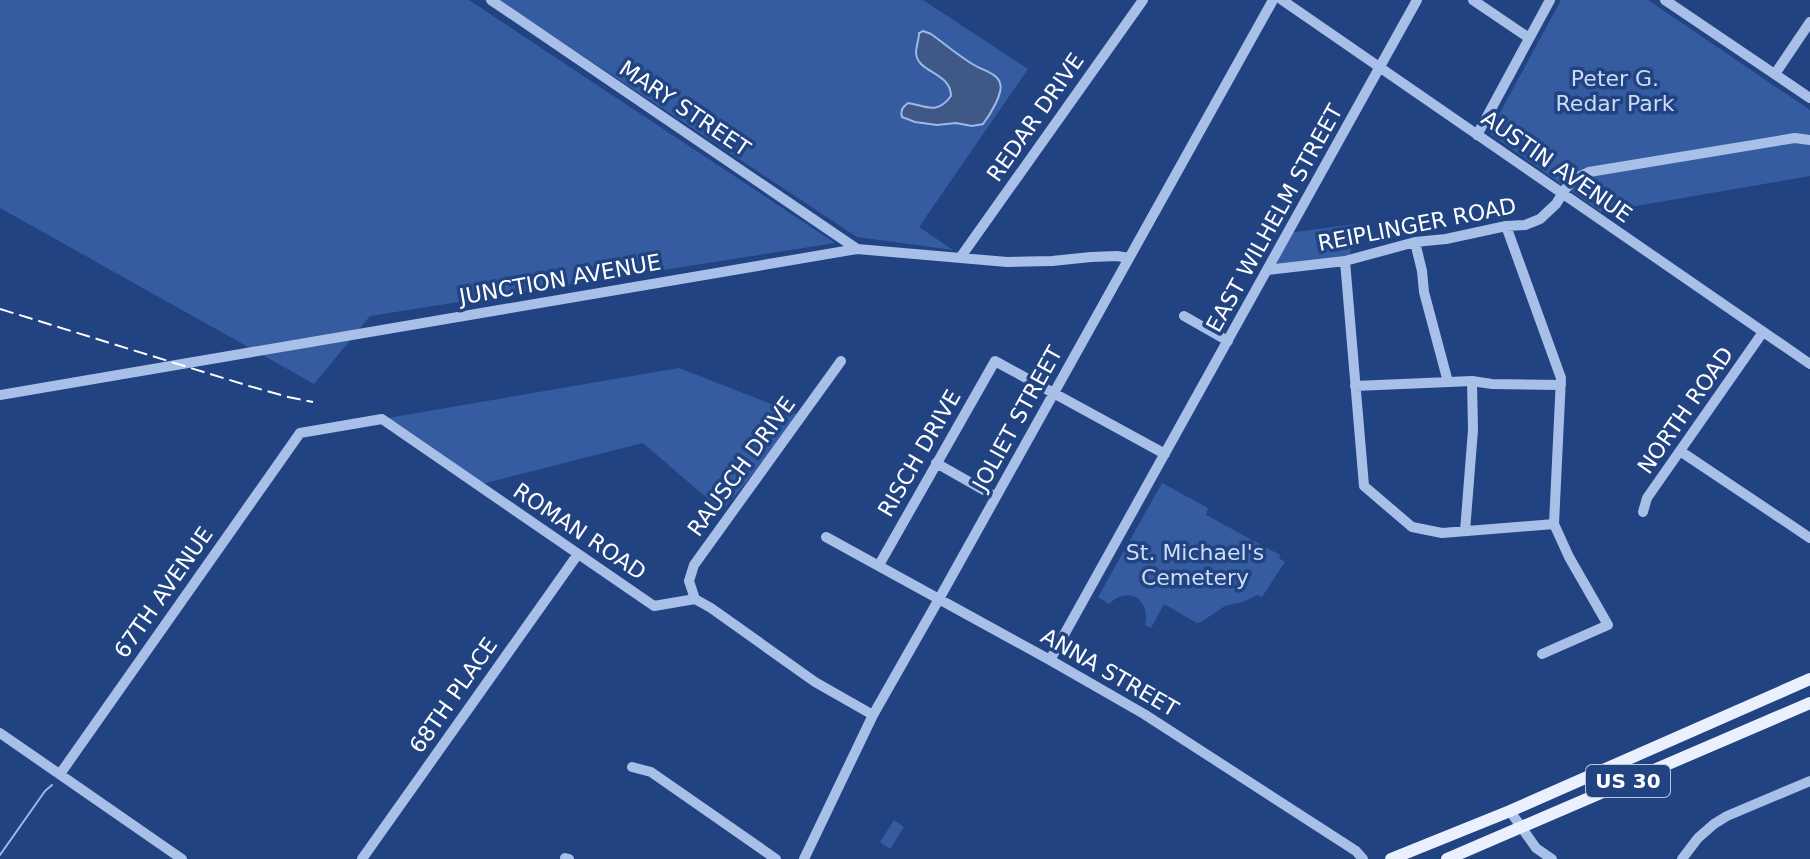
<svg xmlns="http://www.w3.org/2000/svg" width="1810" height="859" viewBox="0 0 1810 859" font-family="'DejaVu Sans',sans-serif">
<style>
.green{fill:#355ca0}
.water{fill:#3f5886;stroke:#9bb9e9;stroke-width:2}
.lines{fill:none;stroke-linecap:round;stroke-linejoin:round}
.stream{stroke:#9bb9e9;stroke-width:2}
.minor{stroke:#a8bfe8;stroke-width:10}
.major{stroke:#eaf0fe;stroke-width:12}
.rail{stroke:#fff;stroke-width:2;stroke-dasharray:14 6;stroke-linecap:butt}
.labels{text-anchor:middle;stroke-width:7;stroke-linejoin:round;paint-order:stroke}
.shield{fill:#214382;stroke:#bcc7da;stroke-width:2}
.shield-label{font-size:20px;font-weight:bold;fill:#fff}
.park-label{font-size:22px;fill:#ccdbf6;stroke:#214382}
.street-label{font-size:22px;fill:#fff;stroke:#214382}
</style>
<rect width="100%" height="100%" fill="#214382"/>
<path class="green" d="M0,0H469L835,243L370,316L314,384L0,208Z
M498,0H923L1028,69L919,227L953,250L857,237Z
M1561,0H1648L1810,110V176L1601,212L1489,133Z
M1355,224L1349,260L1267,270L1288,233Z
M679,368L802,416L722,511L643,443L478,485L382,419Z
M1162,483L1208,508L1206,515L1280,555L1279,558L1285,562L1262,597L1257,595L1243,602L1225,606L1201,622L1197,623L1164,604L1151,628L1145,625C1151,599 1128,585 1109,604L1098,597Z
M894,820L904,827L890,849L880,842Z"/>
<path class="water" d="M923,31L931,34C945,44 959,56 974,65C982,70 997,73 1000,83C1004,93 989,116 983,124L972,126L956,123L937,125L915,122L902,117C900,110 903,107 908,103C927,106 937,115 951,96C951,72 917,73 916,53C916,47 919,39 919,33Z"/>
<g class="lines">
<path class="stream" d="M0,855L45,791L52,785"/>
<path class="minor" d="M491,0L857,249
M1282,0L1810,364
M1473,0L1529,38
M1665,0L1810,98
M1775,74L1810,22
M1477,135L1550,0
M1506,226L1561,378L1554,524L1569,557L1608,625L1542,654
M1415,242L1422,271L1424,292L1448,382
M960,258L1143,0
M1345,261L1364,486L1412,527L1442,533L1554,524
M1267,270L1345,261L1415,242L1446,239L1506,226L1525,225L1540,219L1556,204L1566,188L1576,178L1589,172L1795,138L1810,140
M1184,316L1228,341
M1355,386L1472,381L1492,384L1561,385
M0,395L857,249L1007,262L1052,261L1091,257L1117,256L1129,258
M1680,451L1810,538
M936,463L996,497
M1643,512L1647,498L1763,332
M1465,531L1473,430L1472,381
M826,537L1050,660L1144,714L1356,851L1363,859
M879,565L995,361L1165,454
M695,599L689,581L694,565L841,361
M1050,660L1417,0
M0,733L182,859
M632,767L651,772L776,859
M60,774L300,433L382,419L654,606L695,599L711,608L815,682L873,715
M1510,811L1536,848L1552,859
M565,858L569,859
M362,859L578,554
M804,859L873,715L939,599L1273,0
M1682,859L1698,838L1714,824L1727,816L1810,781"/>
<path class="major" d="M1391,859L1510,811L1810,679
M1447,859L1810,703"/>
<path class="rail" d="M0,309L249,386L288,397L313,402"/>
</g>
<g class="labels">
<rect class="shield" x="1586" y="765" width="84" height="32" rx="6"/>
<g class="shield-label">
<text x="1628" y="788">US 30</text>
</g>
<g class="park-label">
<text x="1615" y="86">Peter G.<tspan x="1615" dy="25">Redar Park</tspan></text>
<text x="1195" y="560">St. Michael's<tspan x="1195" dy="25">Cemetery</tspan></text>
</g>
<g class="street-label">
<text transform="translate(685 108) rotate(34)" y="8">MARY STREET</text>
<text transform="translate(1035 117) rotate(-55)" y="8">REDAR DRIVE</text>
<text transform="translate(1557 166) rotate(35)" y="8">AUSTIN AVENUE</text>
<text transform="translate(1274 218) rotate(-61)" y="8">EAST WILHELM STREET</text>
<text transform="translate(1417 224) rotate(-11)" y="8">REIPLINGER ROAD</text>
<text transform="translate(560 279) rotate(-10)" y="8">JUNCTION AVENUE</text>
<text transform="translate(1685 410) rotate(-55)" y="8">NORTH ROAD</text>
<text transform="translate(1017 418) rotate(-61)" y="8">JOLIET STREET</text>
<text transform="translate(919 453) rotate(-60)" y="8">RISCH DRIVE</text>
<text transform="translate(741 466) rotate(-54)" y="8">RAUSCH DRIVE</text>
<text transform="translate(580 531) rotate(34)" y="8">ROMAN ROAD</text>
<text transform="translate(163 592) rotate(-55)" y="8">67TH AVENUE</text>
<text transform="translate(1110 672) rotate(30)" y="8">ANNA STREET</text>
<text transform="translate(453 695) rotate(-55)" y="8">68TH PLACE</text>
</g>
</g>
</svg>
